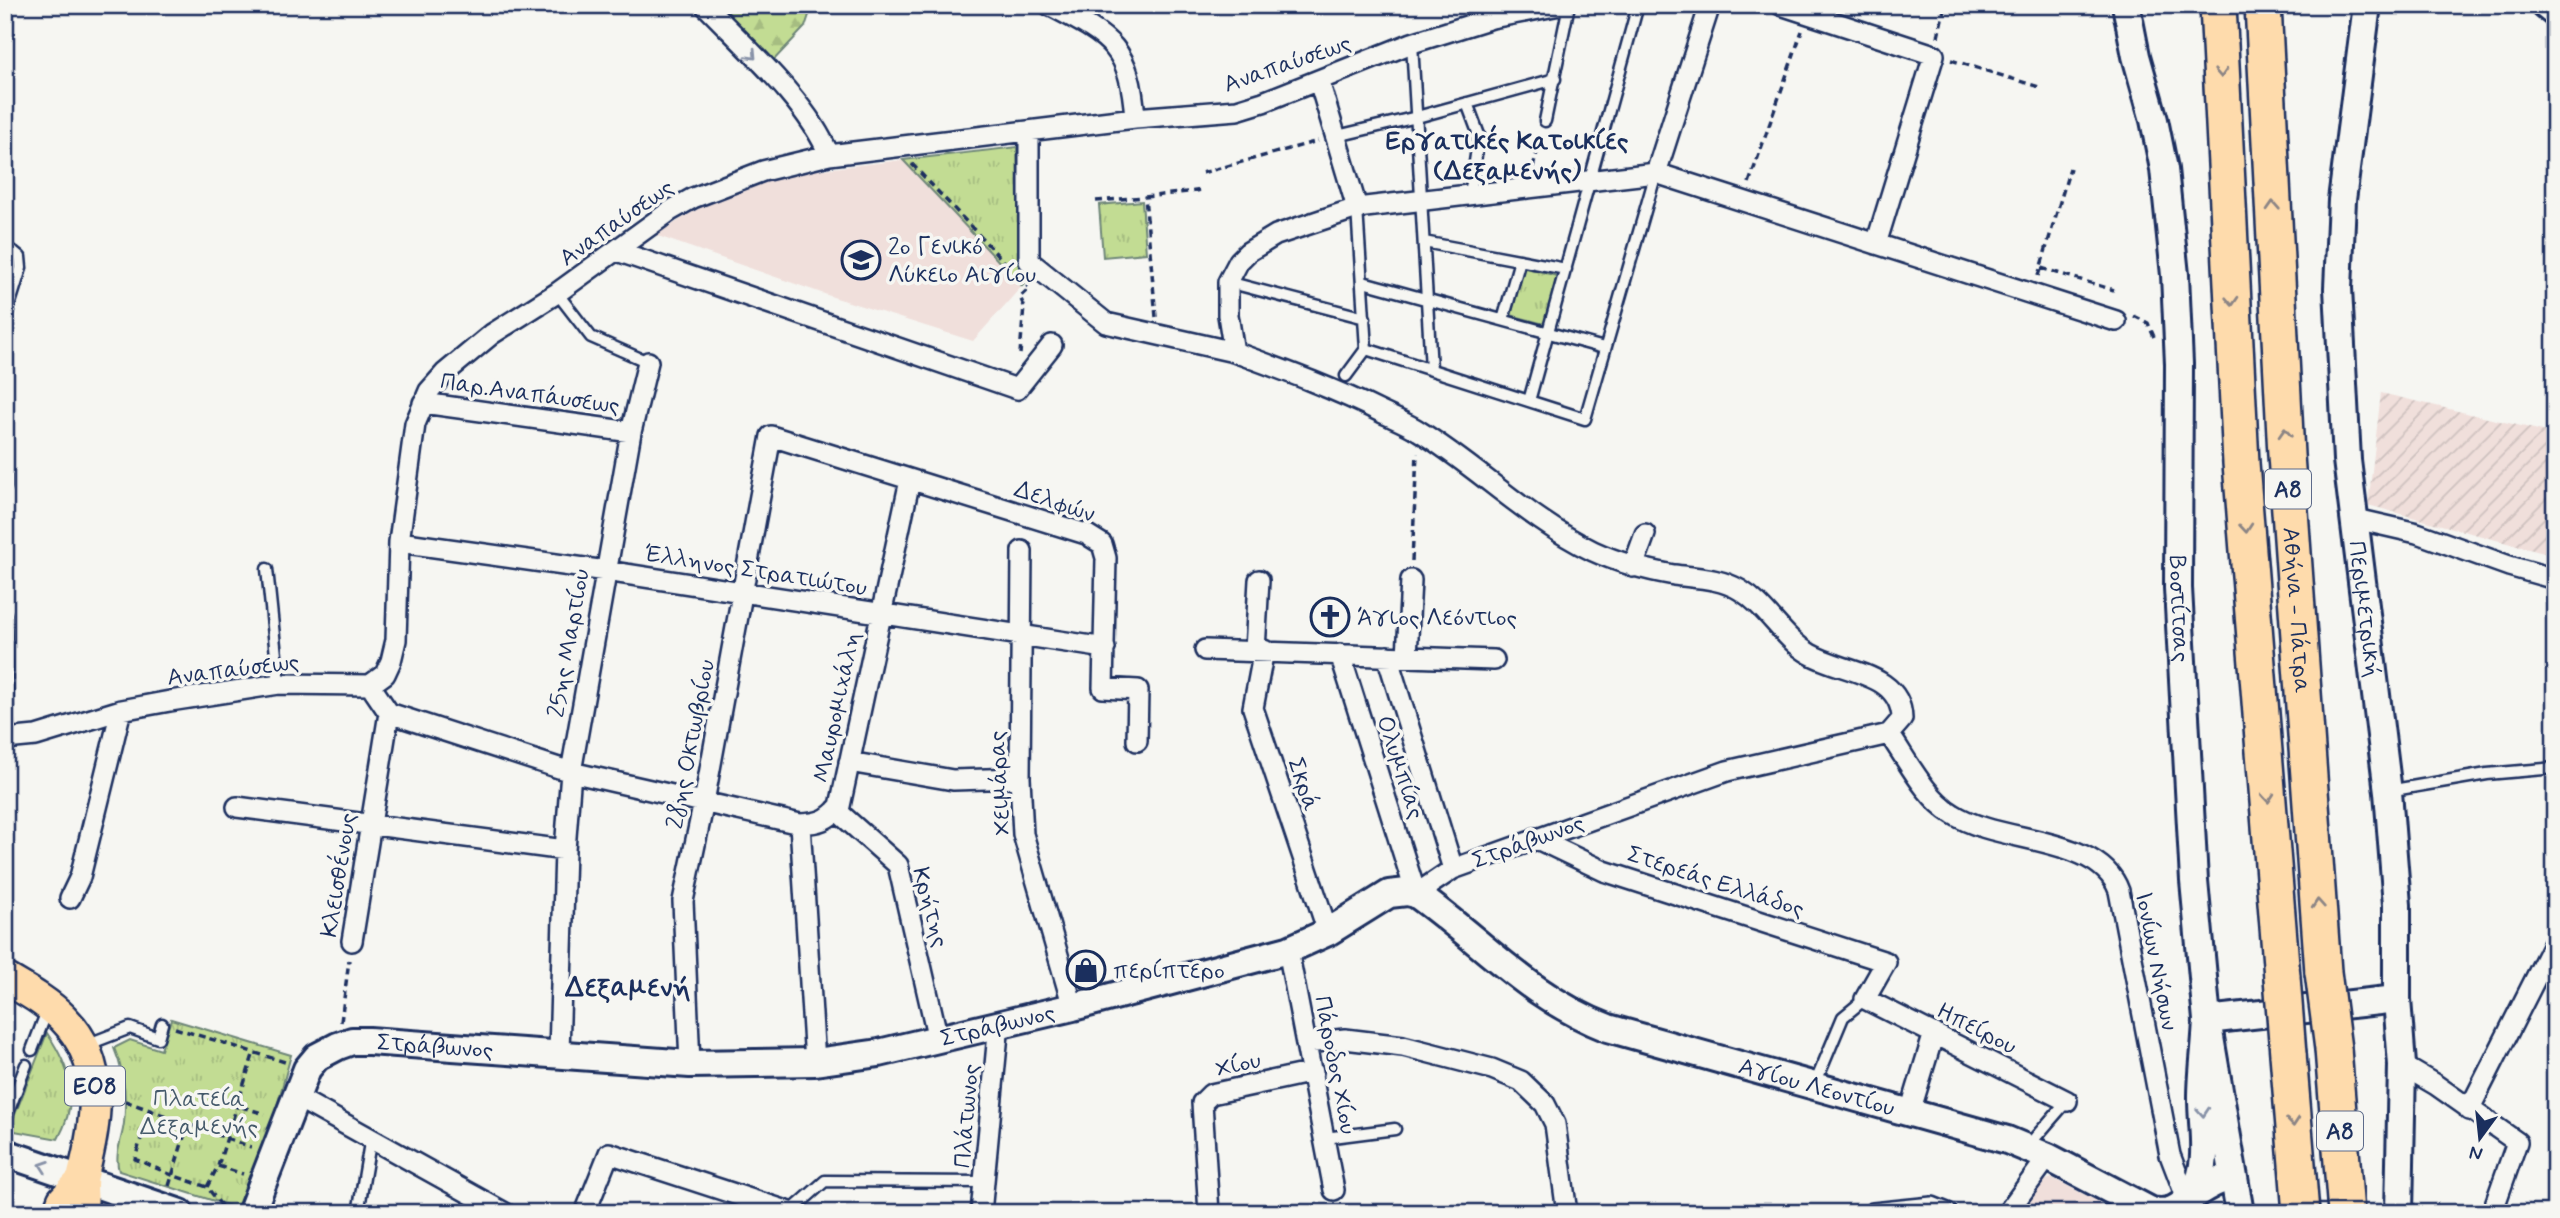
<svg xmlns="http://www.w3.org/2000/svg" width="2560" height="1218" viewBox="0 0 2560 1218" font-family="Mynerve,sans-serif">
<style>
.built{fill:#f0dfdb}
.industrial{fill:url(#industrial-furrows)}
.grass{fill:url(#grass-tufts);stroke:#6e8678;stroke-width:2}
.forest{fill:url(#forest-firs);stroke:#6e8678;stroke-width:2}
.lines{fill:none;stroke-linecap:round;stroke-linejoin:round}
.lane-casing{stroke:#1b2f5e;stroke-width:15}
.street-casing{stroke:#1b2f5e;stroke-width:24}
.secondary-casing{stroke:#1b2f5e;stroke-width:32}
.primary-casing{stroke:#1b2f5e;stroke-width:35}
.highway-casing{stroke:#1b2f5e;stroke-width:40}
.path{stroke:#1b2f5e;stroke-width:3.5;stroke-dasharray:7 5;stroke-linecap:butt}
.lane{stroke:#f6f6f2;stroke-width:10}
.street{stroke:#f6f6f2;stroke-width:19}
.secondary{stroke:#f6f6f2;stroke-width:26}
.primary{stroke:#fedbac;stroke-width:30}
.highway{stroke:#fedbac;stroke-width:35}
.highway-bridge-casing{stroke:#1b2f5e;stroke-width:40;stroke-linecap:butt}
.highway-bridge{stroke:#fedbac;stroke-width:35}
.oneway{stroke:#8892a8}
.oneway2{stroke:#8c8585}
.labels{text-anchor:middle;stroke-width:7;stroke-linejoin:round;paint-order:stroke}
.shield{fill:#f6f6f2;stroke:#5d6b8a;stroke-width:2}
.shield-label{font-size:23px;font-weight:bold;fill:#1b2f5e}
.street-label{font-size:24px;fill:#1b2f5e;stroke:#f6f6f2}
.poi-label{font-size:24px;fill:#1b2f5e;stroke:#f6f6f2;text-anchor:start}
.park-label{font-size:24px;fill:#455a6b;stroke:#f6f6f2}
.neighbourhood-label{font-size:26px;font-weight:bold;fill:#1b2f5e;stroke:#f6f6f2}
.quarter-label{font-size:28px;font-weight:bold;fill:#1b2f5e;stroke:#f6f6f2}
</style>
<defs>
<pattern id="industrial-furrows" width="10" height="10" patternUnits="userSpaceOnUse" patternTransform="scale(1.75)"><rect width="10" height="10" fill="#f0dfdb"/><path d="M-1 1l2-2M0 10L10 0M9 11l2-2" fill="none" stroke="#cdc0be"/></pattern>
<pattern id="grass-tufts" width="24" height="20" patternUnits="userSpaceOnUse" patternTransform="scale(1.75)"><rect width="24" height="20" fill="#c2dc93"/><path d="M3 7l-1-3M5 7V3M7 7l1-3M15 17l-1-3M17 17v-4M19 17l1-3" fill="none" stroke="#a6bd81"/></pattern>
<pattern id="forest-firs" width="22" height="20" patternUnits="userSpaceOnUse" patternTransform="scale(1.75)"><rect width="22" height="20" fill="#c2dc93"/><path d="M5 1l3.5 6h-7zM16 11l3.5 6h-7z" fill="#a6bd81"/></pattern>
</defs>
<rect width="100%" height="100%" fill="#f6f6f2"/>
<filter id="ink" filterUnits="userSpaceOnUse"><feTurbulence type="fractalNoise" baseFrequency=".0143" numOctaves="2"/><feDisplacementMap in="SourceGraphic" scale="14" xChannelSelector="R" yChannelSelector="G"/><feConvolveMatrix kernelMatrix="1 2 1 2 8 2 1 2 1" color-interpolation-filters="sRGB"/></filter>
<g filter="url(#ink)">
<path class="built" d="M903,160L1022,286L973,341L833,297L655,235L701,207L772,180L816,170Z
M2052,1178L2101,1203L2097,1213H2021L2044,1181Z"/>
<path class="industrial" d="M2381,393L2555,434V556L2368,505Z"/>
<path class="grass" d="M1017,147L1019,261L1032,276L1022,286L903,160Z
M1142,201L1146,253L1103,257L1099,205Z
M1523,267L1557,276L1544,324L1510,315Z
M171,1019L291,1055L274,1117L243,1210L119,1171C114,1154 122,1140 124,1123C127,1097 124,1071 114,1048L130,1040L161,1050Z
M47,1033C71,1069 80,1098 58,1139L9,1130Z"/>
<path class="forest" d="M693,5H811L812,6L805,27L771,63L749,64Z"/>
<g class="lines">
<defs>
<path id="lane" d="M1412,43L1431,369
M1467,103L1479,135L1470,195
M1545,121L1569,5
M1337,136L1417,117L1555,79
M1357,208L1366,349
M1424,242L1566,269
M5,249L14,252L20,257L21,268L5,319
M1228,282L1365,318
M1363,282L1604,348
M557,293L591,337L648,362
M1503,320L1520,260
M1346,376L1366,349L1585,419L1656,173
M1529,401L1638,5
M5,475V488
M267,569L279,684
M5,614L8,739
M2388,791L2487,774L2555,768
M86,1045L130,1028L158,1038L162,1024
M32,1050L47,1011
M1815,1084L1843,1017L1865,999
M5,1120L26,1065
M1325,1138L1395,1129
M2027,1147L2067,1101
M790,1212L825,1181L985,1182
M358,1213L371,1137"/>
<path id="street" d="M705,5C745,47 808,102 829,155
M1049,5C1110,37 1130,45 1135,118
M1710,5L1656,173L2116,321
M1781,5L1934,55L1876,244
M1319,81L1357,208
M1029,132V261L1106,323L1234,352L1228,315V282L1239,261L1248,252L1276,235L1357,208L1656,173
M617,251L1017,389L1052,345
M1234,352C1283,370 1333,388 1381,412C1393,418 1407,423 1419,431C1479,468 1529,520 1593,551C1619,563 1646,570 1674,575C1697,578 1720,578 1740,590C1768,607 1782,638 1810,654C1843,673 1901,672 1902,719L1889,734L1727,771L1453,869L1416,894L1340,654
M423,403L631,432
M2356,519L2417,533L2509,566L2555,579
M399,542L606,571L1105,648
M1022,551L1020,778L1023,834L1073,1007
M1633,567L1645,534
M1205,650L1494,660
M1255,650L1259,580
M1264,650L1253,708L1328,932
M1387,656L1453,869
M1407,656L1411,580
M370,685L389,713L571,772L800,824C819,823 827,821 840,806L910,480
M1889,734C1908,761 1925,797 1953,814C1999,844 2100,835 2119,891L2170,1155L2188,1202
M5,739L36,736L121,710L170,701L279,684L370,685L385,674L391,661L396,640L399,542L415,424L429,391L445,373L492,334L557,293L670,211L693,198L763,171L829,155L1135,118L1237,110L1263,102L1412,43L1492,18L1560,5
M849,762L953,780L1020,778
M237,807L565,850
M836,810L898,865L938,1039
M800,824L815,1062
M1535,838L1604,871L1886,962L1865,999L2067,1101
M70,898L80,877L121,710
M352,941L389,713
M1288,950L1334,1190
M1307,1043L1345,1039L1403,1046L1492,1069L1521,1081L1545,1104L1555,1124L1567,1213
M559,1053L565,850L571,772L631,432L648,362
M690,1064L683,901L704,802L771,436L1086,534L1102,544L1106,558L1103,688L1138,690L1137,741
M2402,1065L2436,1085L2517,1142L2492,1213
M296,1097L505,1213
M2469,1110L2555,940
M1910,1112L1934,1033
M585,1213L609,1153L793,1213
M981,1213L999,1023
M1209,1213L1202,1103L1211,1094L1313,1072
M1873,1213L1932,1207L1947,1213
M2007,1213L2048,1157"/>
<g id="secondary">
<path id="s1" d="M2126,5L2136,56L2154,120L2164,169L2175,275L2179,364L2178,588L2194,881L2207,1020L2240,1213"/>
<path id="s2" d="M2367,5L2342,200L2338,288L2347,460L2388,792L2397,905V999L2402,1065L2399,1213"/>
<path d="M2545,5L2555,13"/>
<path d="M5,1153L180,1213"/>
<path d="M2193,1196C2211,1161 2202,1134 2202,1098C2202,1072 2206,1046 2207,1020L2397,999"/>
<path id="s3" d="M251,1213L307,1069L317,1057L338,1046L352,1041H369L690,1064L815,1062L879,1053L1073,1007L1288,950L1328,932L1389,894L1407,892L1416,894C1482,941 1530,998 1608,1028L2007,1140L2048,1157L2151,1211C2175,1215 2179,1205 2197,1193C2209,1185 2219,1180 2233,1176"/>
</g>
<path id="primary" d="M5,978C25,990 46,1001 63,1018C107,1062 97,1121 83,1175C80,1188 85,1201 81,1213
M58,1213L63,1200L82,1180"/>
<g id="highway">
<path d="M2218,5L2241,463L2282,977"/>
<path id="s4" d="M2263,5L2286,455L2323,972"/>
<path d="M2333,1049L2346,1213"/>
<path d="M2288,1054L2301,1213"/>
</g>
</defs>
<use href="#lane" class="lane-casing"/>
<use href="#street" class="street-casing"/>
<use href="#secondary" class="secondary-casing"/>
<use href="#primary" class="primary-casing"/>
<use href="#highway" class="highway-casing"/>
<path class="path" d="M1938,37L1945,5
M1951,60L2039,87
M912,164L1010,268
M1533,167L1542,134
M1202,173L1318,141
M1749,183L1802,31
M1096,201L1145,197
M2041,268L2114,290
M2038,276L2070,168
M2134,316L2148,323L2154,337
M1156,317L1145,197L1204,190
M1020,354L1024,306L1020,297L1029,288L1027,286
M1412,561L1417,453
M341,1022L349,960
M175,1028L285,1062
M219,1100L265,1114
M125,1101L251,1147
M149,1111L135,1159L172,1175L207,1187L227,1213
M218,1166L243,1174
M169,1186L188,1124
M207,1187L218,1166L254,1052"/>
<use href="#lane" class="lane"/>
<use href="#street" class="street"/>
<use href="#secondary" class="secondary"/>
<use href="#primary" class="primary"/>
<use href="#highway" class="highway"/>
<defs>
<path id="highway-bridge" d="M2323,972L2333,1049
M2282,977L2288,1054"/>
</defs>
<use href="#highway-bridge" class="highway-bridge-casing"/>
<use href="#highway-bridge" class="highway-bridge"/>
</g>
<defs><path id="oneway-chevron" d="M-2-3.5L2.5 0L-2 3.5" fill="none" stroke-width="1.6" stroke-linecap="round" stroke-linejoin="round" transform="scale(1.75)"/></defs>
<g class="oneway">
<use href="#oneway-chevron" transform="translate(752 55) rotate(47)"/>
<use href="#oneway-chevron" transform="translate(2203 1112) rotate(86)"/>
<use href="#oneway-chevron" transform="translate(44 1166) rotate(-161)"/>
</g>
<g class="oneway2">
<use href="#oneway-chevron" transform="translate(2221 73) rotate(87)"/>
<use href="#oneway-chevron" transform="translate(2273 206) rotate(-93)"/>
<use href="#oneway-chevron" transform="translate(2232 301) rotate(87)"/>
<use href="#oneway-chevron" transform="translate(2285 433) rotate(-93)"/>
<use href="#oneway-chevron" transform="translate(2246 528) rotate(85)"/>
<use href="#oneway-chevron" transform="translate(2268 798) rotate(85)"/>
<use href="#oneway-chevron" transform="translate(2318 904) rotate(-94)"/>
<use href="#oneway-chevron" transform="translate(2293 1122) rotate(85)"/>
</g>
</g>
<defs>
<symbol id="school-ring" viewBox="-11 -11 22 22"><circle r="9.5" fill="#f6f6f2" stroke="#1b2f5e" stroke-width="1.5"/><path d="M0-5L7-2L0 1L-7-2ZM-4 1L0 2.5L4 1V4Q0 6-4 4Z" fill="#1b2f5e"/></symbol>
<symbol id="church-ring" viewBox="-11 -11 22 22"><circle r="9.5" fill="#f6f6f2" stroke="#1b2f5e" stroke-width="1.5"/><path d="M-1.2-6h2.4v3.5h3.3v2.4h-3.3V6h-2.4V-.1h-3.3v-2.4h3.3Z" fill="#1b2f5e"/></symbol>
<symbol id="shop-ring" viewBox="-11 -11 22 22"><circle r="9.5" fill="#f6f6f2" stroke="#1b2f5e" stroke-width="1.5"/><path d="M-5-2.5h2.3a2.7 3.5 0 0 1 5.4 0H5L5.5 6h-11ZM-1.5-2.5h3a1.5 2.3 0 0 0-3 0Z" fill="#1b2f5e"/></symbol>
</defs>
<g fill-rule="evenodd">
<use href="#school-ring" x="839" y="238" width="44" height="44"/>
<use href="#church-ring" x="1308" y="595" width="44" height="44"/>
<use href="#shop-ring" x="1064" y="948" width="44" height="44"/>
</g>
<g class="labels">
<g class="shield">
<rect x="2265" y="469.5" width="46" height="39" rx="5"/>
<rect x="65" y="1066.5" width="60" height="39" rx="5"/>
<rect x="2317" y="1111.5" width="46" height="39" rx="5"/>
</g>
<g class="shield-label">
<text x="2288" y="497">Α8</text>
<text x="95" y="1094">ΕΟ8</text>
<text x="2340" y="1139">Α8</text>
</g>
<g class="street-label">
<text transform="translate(1287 63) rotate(-19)" y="8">Αναπαύσεως</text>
<text transform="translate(616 222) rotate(-35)" y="8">Αναπαύσεως</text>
<text transform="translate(530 393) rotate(8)" y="8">Παρ.Αναπάυσεως</text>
<text transform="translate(1055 501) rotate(19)" y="8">Δελφών</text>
<text transform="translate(756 570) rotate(9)" y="8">Έλληνος Στρατιώτου</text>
<text dy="8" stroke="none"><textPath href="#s1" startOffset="609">Βοστίτσας</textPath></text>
<text dy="8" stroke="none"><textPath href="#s2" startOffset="607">Περιμετρική</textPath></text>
<text dy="8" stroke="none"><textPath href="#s4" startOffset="606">Αθήνα - Πάτρα</textPath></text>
<text transform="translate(568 643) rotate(-80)" y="8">25ης Μαρτίου</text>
<text transform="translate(233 669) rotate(-7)" y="8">Αναπαύσεως</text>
<text transform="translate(836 707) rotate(-78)" y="8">Μαυρομιχάλη</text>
<text transform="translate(690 744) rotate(-79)" y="8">28ης Οκτωβρίου</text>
<text transform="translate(1401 767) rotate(72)" y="8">Ολυμπίας</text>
<text transform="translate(999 783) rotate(-93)" y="8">Χειμάρας</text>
<text transform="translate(1304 784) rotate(71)" y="8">Σκρά</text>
<text transform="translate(1528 841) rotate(-20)" y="8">Στράβωνος</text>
<text transform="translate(338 875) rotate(-81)" y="8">Κλεισθένους</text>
<text transform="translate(1716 881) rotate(18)" y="8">Στερεάς Ελλάδος</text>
<text transform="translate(931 907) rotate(75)" y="8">Κρήτης</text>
<text transform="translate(2157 961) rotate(79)" y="8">Ιονίων Νήσων</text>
<text dy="8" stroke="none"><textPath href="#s3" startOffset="859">Στράβωνος</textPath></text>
<text transform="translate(1977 1028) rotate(27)" y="8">Ηπείρου</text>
<text dy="8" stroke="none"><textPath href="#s3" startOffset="292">Στράβωνος</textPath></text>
<text transform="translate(1238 1064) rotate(-13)" y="8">Χίου</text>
<text transform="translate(1336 1065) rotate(79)" y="8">Πάροδος Χίου</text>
<text dy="8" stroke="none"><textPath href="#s3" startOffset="1754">Αγίου Λεοντίου</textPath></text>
<text transform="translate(966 1116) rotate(-85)" y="8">Πλάτωνος</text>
</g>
<g class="poi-label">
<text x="888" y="254">2ο Γενικό<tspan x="888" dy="28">Λύκειο Αιγίου</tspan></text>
<text x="1357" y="625">Άγιος Λεόντιος</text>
<text x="1113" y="978">περίπτερο</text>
</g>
<g class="park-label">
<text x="199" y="1106">Πλατεία<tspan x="199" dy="28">Δεξαμενής</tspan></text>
</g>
<g class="neighbourhood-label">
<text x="1507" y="149">Εργατικές Κατοικίες<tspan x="1507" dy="30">(Δεξαμενής)</tspan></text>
</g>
<g class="quarter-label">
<text x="628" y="996">Δεξαμενή</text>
</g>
</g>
<rect width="2560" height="1218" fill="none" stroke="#f6f6f2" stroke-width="28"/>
<rect x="14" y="14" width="2532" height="1190" fill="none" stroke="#1b2f5e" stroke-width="2.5" filter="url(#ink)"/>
<g transform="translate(2480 1138) rotate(195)" stroke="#f6f6f2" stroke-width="5" paint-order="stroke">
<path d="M0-5L12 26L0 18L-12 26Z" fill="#1b2f5e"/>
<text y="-10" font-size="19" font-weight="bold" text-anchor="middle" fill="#1b2f5e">N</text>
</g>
</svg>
